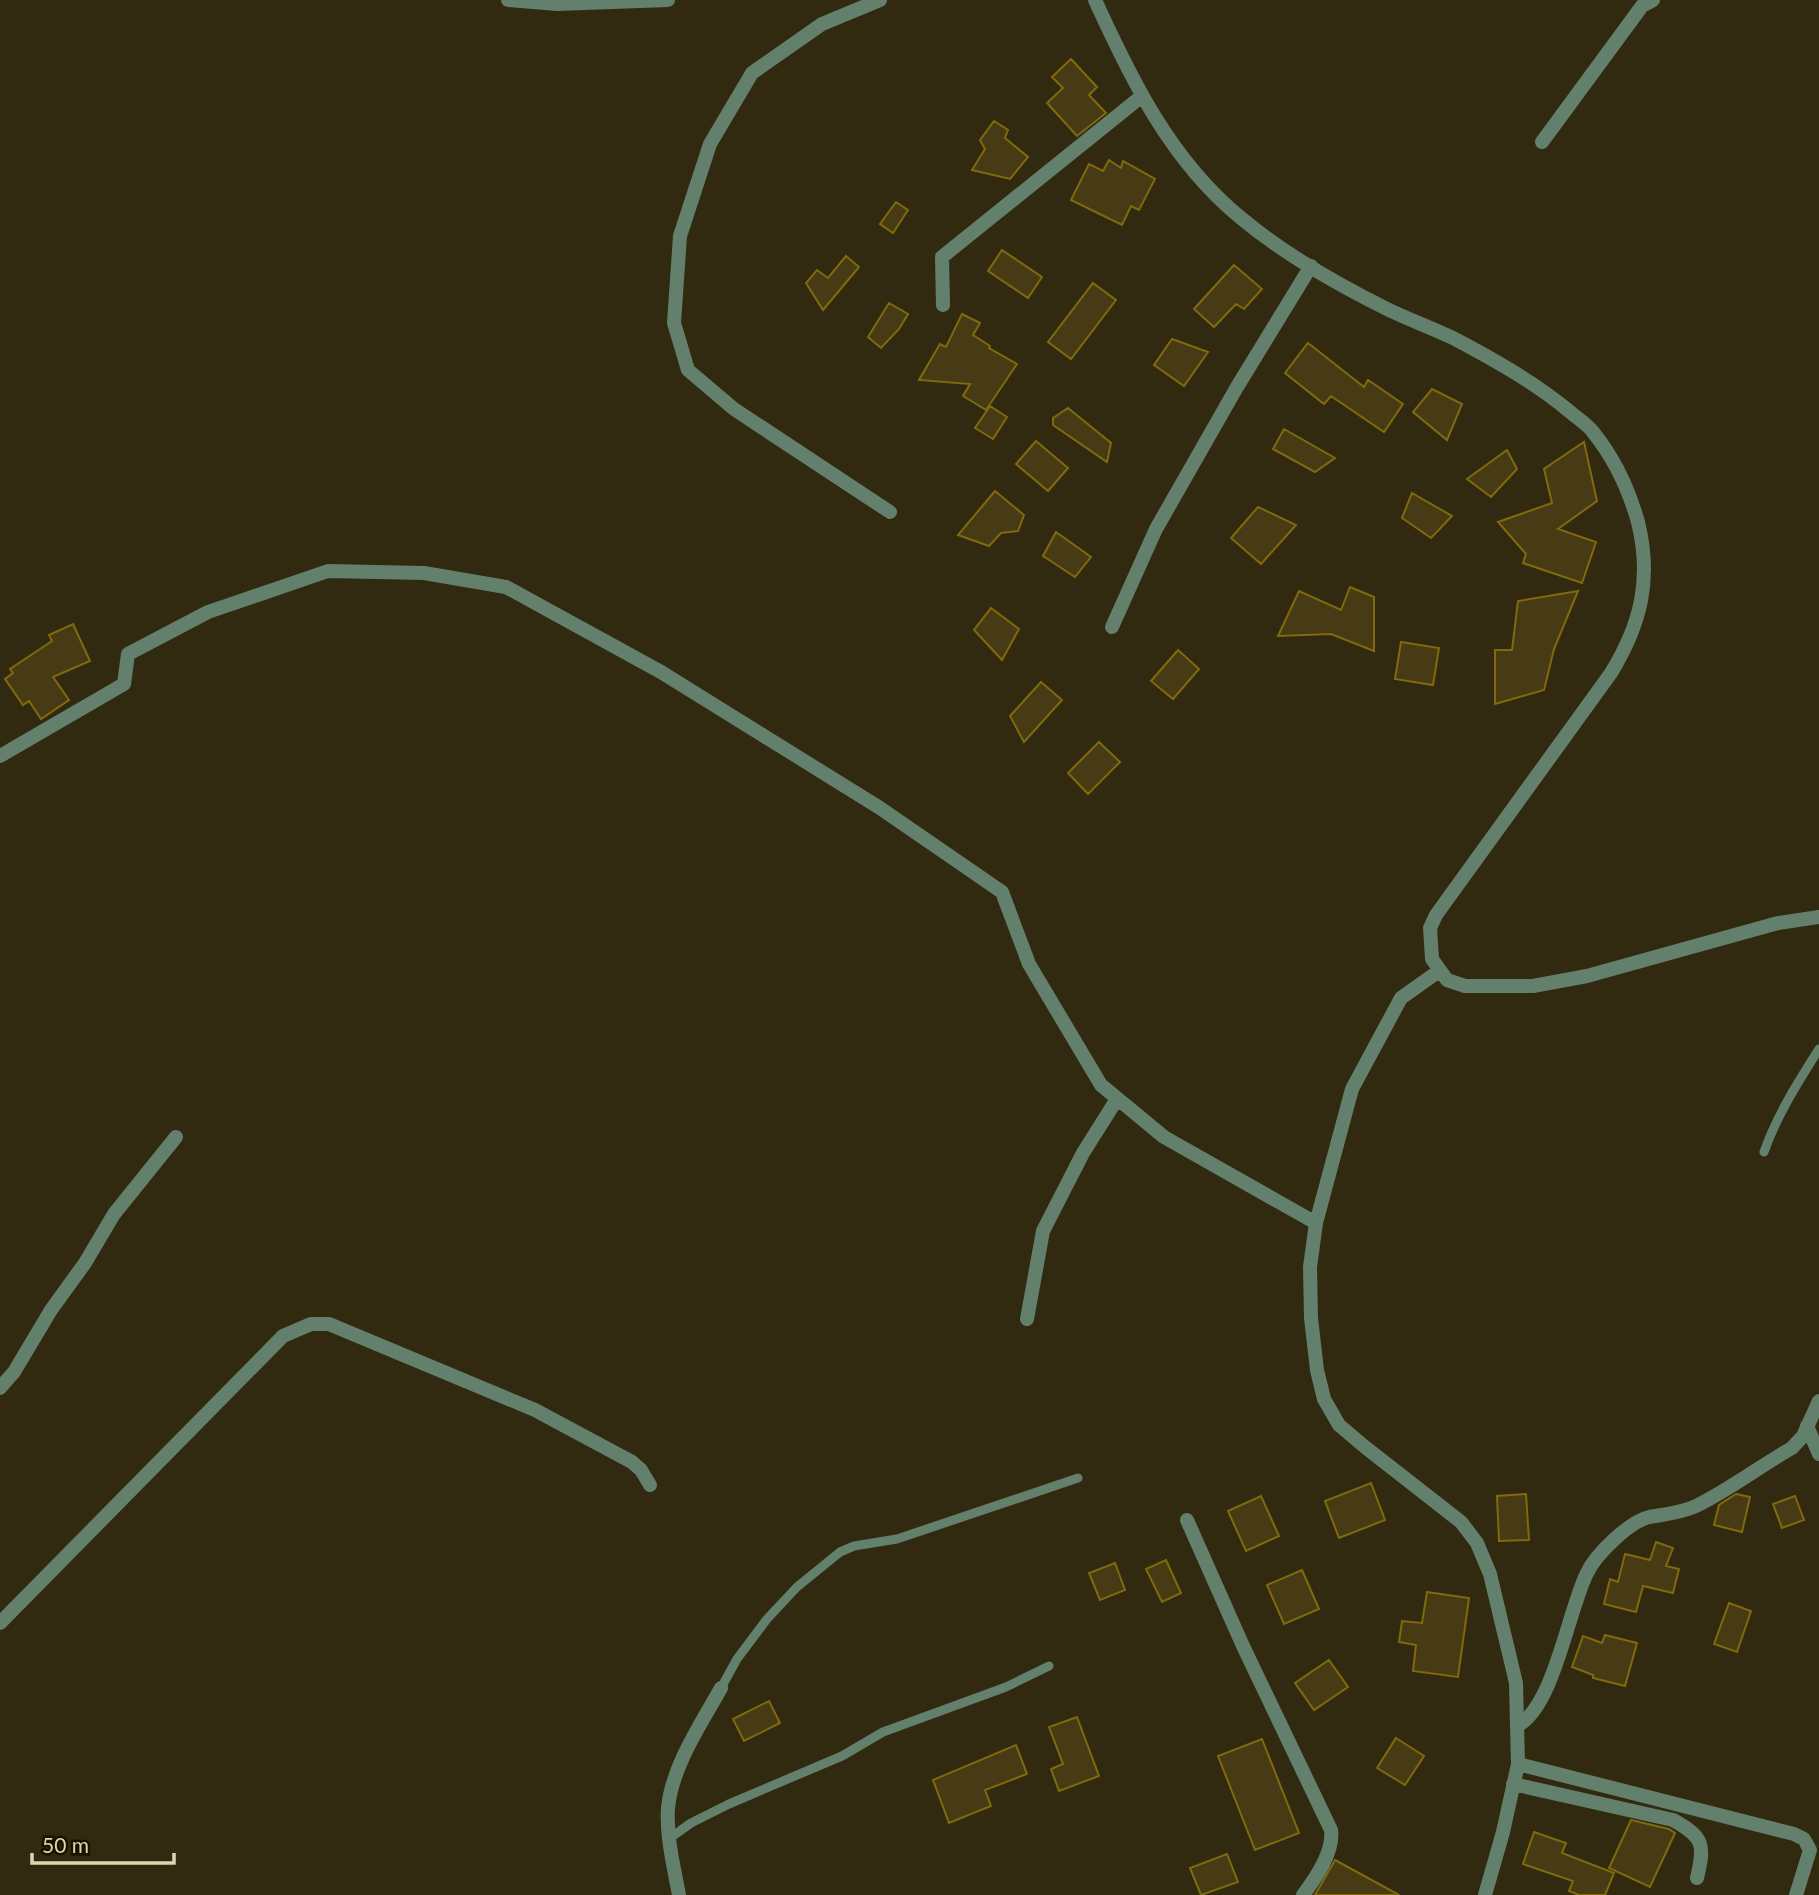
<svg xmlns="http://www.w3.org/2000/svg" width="1819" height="1895" viewBox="0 0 1819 1895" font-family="Lato,sans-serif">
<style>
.building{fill:#463b15;stroke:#806a0c;stroke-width:2}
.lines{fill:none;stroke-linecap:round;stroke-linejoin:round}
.lane{stroke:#62806b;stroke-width:9}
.street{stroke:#62806b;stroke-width:14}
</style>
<rect width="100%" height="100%" fill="#312910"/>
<path class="building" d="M1071,59L1097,87L1089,95L1106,113L1077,136L1047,103L1063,88L1052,77Z
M994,121L1008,130L1005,138L1028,157L1010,179L972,170L985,149L980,140Z
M1109,160L1121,168L1123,161L1155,179L1139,210L1131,206L1122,225L1071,200L1089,164L1103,171Z
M896,202L908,210L893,233L880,224Z
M1002,250L1042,277L1028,298L988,271Z
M846,256L859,267L823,310L806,283L817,270L828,278Z
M1234,265L1262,289L1244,309L1236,304L1214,327L1194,309Z
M1093,283L1116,300L1071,359L1048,342Z
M889,303L908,314L899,329L881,348L868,337Z
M962,314L980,323L973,335L990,346L989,348L1017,364L986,410L963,396L970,384L919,380L940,344L946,347Z
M1172,339L1208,352L1184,386L1154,365Z
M1308,343L1364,387L1368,380L1403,404L1384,432L1331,396L1324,404L1285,373Z
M1432,389L1462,404L1447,440L1413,412Z
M990,406L1007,417L993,439L975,428Z
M1068,408L1111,443L1107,462L1053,425V418Z
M1284,429L1335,458L1315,472L1273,449Z
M1036,441L1068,468L1048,491L1016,464Z
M1584,442L1597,501L1558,529L1596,542L1582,583L1523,563L1526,554L1498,522L1552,503L1544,469Z
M1507,450L1517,469L1491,497L1467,479Z
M995,491L1024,515L1018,531L1001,533L989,546L958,535Z
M1412,493L1452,516L1431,538L1402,518Z
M1258,507L1296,525L1261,564L1231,538Z
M1056,532L1091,557L1075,577L1043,556Z
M1350,587L1374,597V651L1331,634L1278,636L1299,591L1341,610Z
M1578,591L1554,649L1544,690L1495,704V650H1512L1518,601Z
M991,608L1019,629L1002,660L974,630Z
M73,624L90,661L53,677L69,700L41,719L29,701L23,705L5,679L13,673L10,669L52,641L49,635Z
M1401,642L1439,648L1433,685L1395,679Z
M1178,650L1199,669L1173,699L1151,681Z
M1041,682L1062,700L1024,742L1010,716Z
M1099,742L1120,762L1088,794L1068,773Z
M1371,1483L1385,1520L1339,1538L1325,1501Z
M1526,1494L1529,1540L1499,1541L1497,1496Z
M1736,1494L1750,1497L1742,1532L1714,1525L1719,1505Z
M1261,1496L1279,1536L1246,1551L1228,1511Z
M1795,1496L1804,1520L1782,1528L1773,1504Z
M1656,1542L1673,1548L1666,1566L1679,1569L1673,1593L1643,1586L1636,1612L1604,1604L1610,1579L1618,1582L1625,1554L1650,1560Z
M1166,1560L1181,1593L1162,1602L1146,1569Z
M1115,1563L1125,1590L1100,1600L1089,1573Z
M1302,1570L1319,1609L1284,1624L1267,1585Z
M1427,1592L1469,1598L1458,1677L1413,1671L1416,1645L1399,1642L1402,1621L1422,1623Z
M1729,1603L1751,1611L1737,1652L1714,1644Z
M1605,1635L1637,1643L1625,1686L1593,1678V1675L1572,1667L1583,1636L1602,1643Z
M1329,1660L1348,1687L1314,1710L1295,1683Z
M769,1701L780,1723L744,1741L733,1719Z
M1077,1717L1099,1776L1059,1791L1051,1769L1063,1764L1049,1727Z
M1396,1738L1424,1756L1405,1785L1377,1768Z
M1262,1739L1299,1833L1255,1850L1218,1756Z
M1016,1745L1027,1774L985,1790L991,1806L949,1823L933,1780Z
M1631,1820L1669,1829L1675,1833L1650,1887L1609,1868Z
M1534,1832L1566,1843L1562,1853L1614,1873L1605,1895H1579L1569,1891L1573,1881L1523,1864Z
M1227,1854L1238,1882L1201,1895L1190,1868Z
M1335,1860L1399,1895H1315Z"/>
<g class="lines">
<path class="lane" d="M1764,1152C1777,1115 1798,1082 1819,1049
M721,1688L737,1659L767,1619L797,1587L840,1552L854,1546L897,1539L1078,1478
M670,1838L691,1823L729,1804L842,1756L883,1732L1006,1687L1049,1666"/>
<path class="street" d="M508,0L557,4L668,0
M880,0L822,24L752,73L710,144L680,236L674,323L688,370L734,409L890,512
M1095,0C1132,81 1171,161 1241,218C1284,254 1335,283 1385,308C1407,319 1430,327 1453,338C1493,359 1534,382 1569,411C1577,418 1587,424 1593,432C1614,458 1629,490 1638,522C1652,579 1641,624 1611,673L1436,915L1430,928L1432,959L1447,980L1465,986H1533L1587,976L1778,923L1819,917
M1542,142L1642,6L1653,0
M943,305L942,257L1142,96
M1112,627L1156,529L1237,387L1311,266
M0,756L124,684L128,654L208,612L328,571L424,573L506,587L661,672L880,808L1002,892L1029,964L1101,1085L1164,1137L1316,1223
M1439,971L1401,998L1352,1089L1316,1223L1310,1267L1311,1318L1317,1370L1324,1399L1339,1425L1365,1447L1461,1522L1477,1543L1490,1574L1516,1683L1518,1764L1503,1832L1485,1895
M1027,1319L1043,1231L1083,1153L1117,1099
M0,1388L14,1372L51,1310L85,1263L114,1214L176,1137
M1807,1426L1819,1454
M1187,1520L1243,1646L1331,1830C1334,1852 1316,1878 1303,1895
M0,1623L283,1336L311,1324H329L535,1410L632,1462L641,1470L650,1485
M1517,1726C1554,1707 1568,1611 1587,1573C1596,1554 1629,1522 1649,1517C1666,1514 1681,1513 1696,1506C1729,1490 1760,1466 1792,1448L1803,1436L1819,1401
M1518,1764L1794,1834L1804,1839L1810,1850L1796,1895
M1513,1784L1673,1820C1704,1837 1705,1845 1697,1878
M679,1895C674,1867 666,1837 668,1808C672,1766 701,1724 721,1688"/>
</g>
<path d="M32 1853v10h142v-10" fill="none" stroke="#dfd5ae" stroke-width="3.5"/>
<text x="42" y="1853" font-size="21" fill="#dfd5ae" stroke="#191200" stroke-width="5" paint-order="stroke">50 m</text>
</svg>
